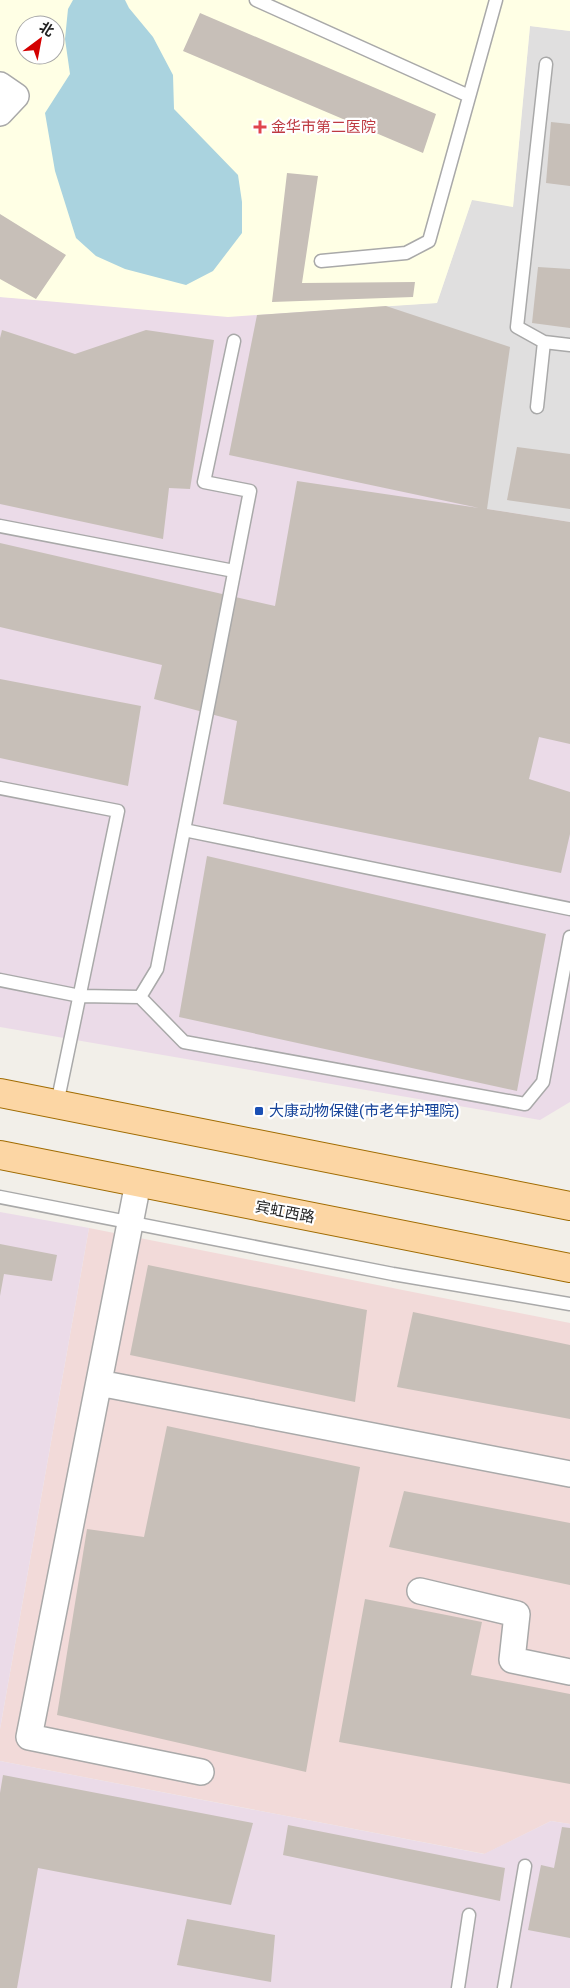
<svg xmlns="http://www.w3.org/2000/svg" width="570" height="1988" viewBox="0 0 570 1988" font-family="Roboto,'Noto Sans SC',sans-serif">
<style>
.residential{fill:#e0dfdf}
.commercial{fill:#f2dad9}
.industrial{fill:#ebdbe8}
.education{fill:#ffffe5;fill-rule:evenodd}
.water{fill:#aad3df}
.building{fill:#c7bfb8}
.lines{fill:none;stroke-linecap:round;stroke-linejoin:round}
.service-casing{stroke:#a9a9a9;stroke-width:15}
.minor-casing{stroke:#a9a9a9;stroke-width:28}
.primary-casing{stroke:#a06b00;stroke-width:30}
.service{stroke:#fff;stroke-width:12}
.minor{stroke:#fff;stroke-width:25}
.primary{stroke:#fcd6a4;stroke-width:28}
.health-dot{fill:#e0444e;stroke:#fff;stroke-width:2}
.transit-dot{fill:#1a4fb4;stroke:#fff;stroke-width:2}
.labels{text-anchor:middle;stroke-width:4.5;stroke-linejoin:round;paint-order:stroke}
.health-label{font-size:15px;fill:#be3a42;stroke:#fff;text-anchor:start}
.transit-label{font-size:15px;fill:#164399;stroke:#fff;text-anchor:start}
.street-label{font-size:15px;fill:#222;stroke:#fff}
</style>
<rect width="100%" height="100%" fill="#f2efe9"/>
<path class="residential" d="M530,26L570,31V522L487,509L386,306L437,303L472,199L513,206Z"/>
<path class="commercial" d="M89,1228L570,1323V1824L551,1821L485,1854L0,1761V1729Z"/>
<path class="industrial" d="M0,297L36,299L386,306L487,509L570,522V1102L540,1120L0,1027Z
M0,1212L89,1228L0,1729Z
M0,1761L484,1854L551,1821L570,1824V1988H0Z"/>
<path class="education" d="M0,0H570V31L530,26L513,207L472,200L437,303L228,317L0,297ZM25,25H55V55H25Z"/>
<path class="water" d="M73,0H125L129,8L153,37L173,75L174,109L238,175L242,202V233L213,271L186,285L125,269L96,256L76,238L55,171L45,113L70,74L65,39L68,9Z"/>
<path class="building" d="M200,13L436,114L423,153L183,51Z
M551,122L570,124V186L546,183Z
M287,173L318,176L302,283L415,282L413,297L272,302Z
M0,214L66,255L36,299L0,279Z
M538,267L570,269V328L532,323Z
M386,306L510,347L487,509L570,522V744L539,737L529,779L570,792V834L561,873L223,804L237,721L154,699L162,665L0,627V543L275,606L297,481L479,508L229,455L257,315Z
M2,330L75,354L146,330L214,340L190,489L169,488L163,539L0,504V338Z
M517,447L570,454V509L507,500Z
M0,679L141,706L128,786L0,758Z
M207,856L546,934L517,1091L179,1017Z
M0,1244L57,1255L52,1281L4,1274L0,1296Z
M148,1265L367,1310L355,1402L130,1355Z
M413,1312L570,1345V1419L397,1387Z
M167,1426L360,1467L306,1772L57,1715L87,1529L144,1537Z
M404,1491L570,1523V1585L389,1547Z
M365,1599L482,1622L471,1675L570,1694V1784L339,1742Z
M3,1775L253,1823L231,1905L38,1868L17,1988H0V1793Z
M288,1825L505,1868L500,1901L283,1855Z
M562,1827L570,1828V1938L528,1930L541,1865L554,1868Z
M187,1919L275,1935L271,1982L177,1965Z"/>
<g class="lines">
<defs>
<path id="service" d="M256,0L469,96
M321,261L406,253L429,241L496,0
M544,342L570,345
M537,407L544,342L517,327L546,64
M0,526L234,571
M0,788L118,811L57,1104
M184,830L570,909
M0,980L80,996L140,997L157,969L250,491L204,482L234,341
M140,997L184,1042L525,1104L543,1082L570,937
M0,1197L393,1274L570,1304
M458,1988L469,1915
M504,1988L525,1866"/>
<path id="minor" d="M0,85L16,96L0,113
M138,1183L29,1737L201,1772
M99,1383L570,1474
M420,1591L517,1614L512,1660L570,1672"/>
<path id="primary" d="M0,1093L570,1206
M0,1155L570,1268"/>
</defs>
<use href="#service" class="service-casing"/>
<use href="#minor" class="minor-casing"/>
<use href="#primary" class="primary-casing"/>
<use href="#service" class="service"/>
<use href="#minor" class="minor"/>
<use href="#primary" class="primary"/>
</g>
<path class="health-dot" d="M257.5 119.5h5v5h5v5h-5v5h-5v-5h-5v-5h5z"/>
<rect class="transit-dot" x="254" y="1106" width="10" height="10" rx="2.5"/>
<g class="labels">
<g class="health-label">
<text x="271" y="132">金华市第二医院</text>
</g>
<g class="transit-label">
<text x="269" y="1116">大康动物保健(市老年护理院)</text>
</g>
<g class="street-label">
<text transform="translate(285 1212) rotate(11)" y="5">宾虹西路</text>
</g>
</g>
<g transform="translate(40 40) rotate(32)"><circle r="24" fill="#ffffff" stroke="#a7a7a7"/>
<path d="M0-4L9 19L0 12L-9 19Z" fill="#d40000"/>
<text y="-8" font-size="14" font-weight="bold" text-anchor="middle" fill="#222222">北</text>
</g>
</svg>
